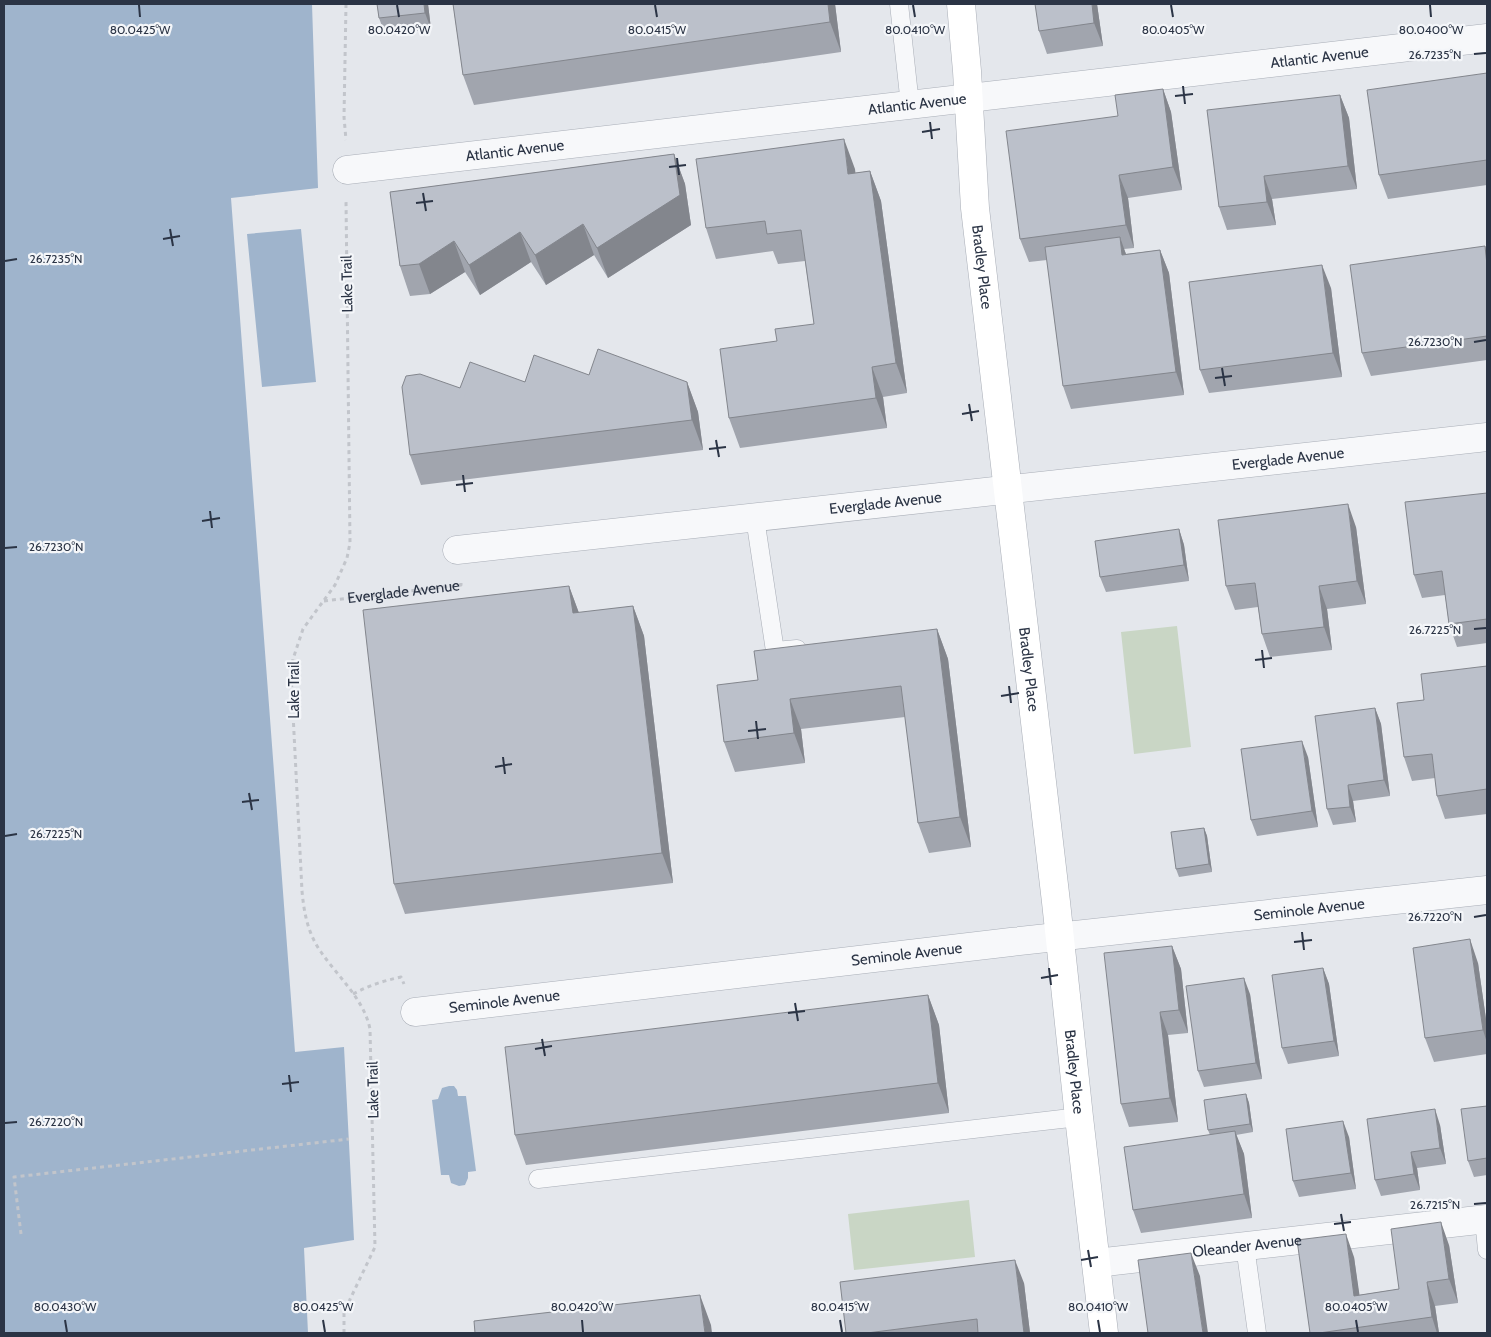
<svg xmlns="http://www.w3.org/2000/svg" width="1491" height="1337" viewBox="0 0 1491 1337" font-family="Cabin,sans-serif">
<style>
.green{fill:#c9d6c5}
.water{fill:#9fb4cc}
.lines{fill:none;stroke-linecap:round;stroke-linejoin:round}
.lane-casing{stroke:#a9aeb7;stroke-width:19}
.street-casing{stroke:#a9aeb7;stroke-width:29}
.secondary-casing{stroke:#a9aeb7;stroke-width:29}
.path{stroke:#c2c5cb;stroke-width:3;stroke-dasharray:4 4;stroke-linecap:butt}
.lane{stroke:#f7f8fa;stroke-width:18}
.street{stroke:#f7f8fa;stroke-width:28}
.secondary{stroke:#fff;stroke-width:28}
.wall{fill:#a1a5ae}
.shaded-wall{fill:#83868d}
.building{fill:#bbc0ca;stroke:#83868d}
.ticks{fill:none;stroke:#2b3445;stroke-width:2}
.labels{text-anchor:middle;stroke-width:4.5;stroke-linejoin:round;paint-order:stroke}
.street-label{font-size:15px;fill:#2b3445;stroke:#f4f6f9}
.ticks-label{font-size:12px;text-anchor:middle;fill:#2b3445;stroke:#f4f6f9;stroke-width:4.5;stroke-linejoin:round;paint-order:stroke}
</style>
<rect width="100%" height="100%" fill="#e4e7ec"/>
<path class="green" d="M1177,626L1191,747L1134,754L1121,632Z
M969,1200L975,1257L854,1270L848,1214Z"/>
<path class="water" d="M4,4H312L318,188L231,198L295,1052L344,1047L354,1240L304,1248L308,1333H4Z
M301,229L316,382L262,387L247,234Z
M449,1086H454L457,1090L458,1096H466L476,1171L468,1172V1178L465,1185L459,1186L451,1183L449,1175H441L432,1100L438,1099L442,1088Z"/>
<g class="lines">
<defs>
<path id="lane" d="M899,4L910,105
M755,518L775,651L797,649
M538,1179L1079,1117
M1484,1219L1487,1250
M1245,1246L1257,1333"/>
<g id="street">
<path id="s2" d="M347,170L1487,38"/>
<path id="s3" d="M457,550L1487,437"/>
<path id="s4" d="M415,1012L1011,942L1487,890"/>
<path id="s5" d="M1096,1263L1487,1219"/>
</g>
<g id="secondary">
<path id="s6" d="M961,4L967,71L975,208L1056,902L1079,1117L1104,1333"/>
</g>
</defs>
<use href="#lane" class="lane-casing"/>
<use href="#street" class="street-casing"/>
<use href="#secondary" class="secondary-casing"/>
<g class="path">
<path d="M346,4L344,117L346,140"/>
<path id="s1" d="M324,601L461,585V582"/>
<path d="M353,994C370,985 383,981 401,977L404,984"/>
<path d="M21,1234L14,1177L349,1139"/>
<path d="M344,1333V1312L375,1247L370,1029C364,999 338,977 321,952C308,934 304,913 302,891L291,674L293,659L303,629L335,585L347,558L350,543L346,201"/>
</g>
<use href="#lane" class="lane"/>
<use href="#street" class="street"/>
<use href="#secondary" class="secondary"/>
</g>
<path class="wall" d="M377,4H428L431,29L385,34L379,18Z
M453,4H835L841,52L474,105L463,75Z
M1097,4L1103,46L1047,54L1039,31Z
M1487,73V185L1388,199L1379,175Z
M1163,89L1171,112L1182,190L1128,198L1134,248L1124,249L1126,254L1160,250L1169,273L1184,395L1071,409L1063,386L1047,260L1029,262L1020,239L1118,116Z
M1340,95L1349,118L1357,189L1272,199L1276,225L1227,230L1219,207Z
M674,154L685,184L691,225L608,278L594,255L546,285L531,262L480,295L465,272L430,294L410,296L400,266L390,192Z
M855,169V173L870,171L881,201L907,393L883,397L887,428L740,448L729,418L777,341L814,324L805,261L778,264L773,251L716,259L706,228Z
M1485,246L1487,254V360L1371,376L1362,353Z
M1331,288L1342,377L1209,393L1200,370Z
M589,375L687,382L698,412L703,450L421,485L410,455L460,388Z
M1487,493V643L1457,647L1449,624L1445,595L1422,598L1414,575Z
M1356,527L1366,604L1327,609L1332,650L1270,657L1262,634L1258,607L1235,610L1226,586Z
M1179,529L1184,545L1189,581L1106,592L1100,577Z
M569,586L579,613L633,606L644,636L673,883L405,914L394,884Z
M937,629L948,659L971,847L929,853L918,823L905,717L801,729L805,763L735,772L724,742L758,680Z
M1487,666V814L1445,819L1437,796L1435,778L1412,781L1404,757L1424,700Z
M1375,708L1381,724L1390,796L1353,801L1356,822L1333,825L1327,809Z
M1308,757L1318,827L1257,836L1251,820Z
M1204,828L1207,836L1212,872L1179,877L1176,869Z
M1172,946L1181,969L1188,1033L1168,1035L1178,1122L1129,1127L1121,1104Z
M1478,963L1487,1026V1054L1434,1062L1425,1038Z
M1323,968L1329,984L1339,1056L1288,1064L1282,1048Z
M1250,994L1262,1079L1204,1087L1198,1071Z
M928,995L939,1025L949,1113L526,1165L515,1135Z
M1246,1094L1249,1103L1253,1132L1236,1135L1244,1154L1252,1218L1141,1233L1133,1210L1210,1135L1208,1130Z
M1487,1106V1175L1474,1177L1468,1161Z
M1440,1125L1446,1164L1417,1168L1420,1190L1381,1196L1375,1180Z
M1349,1137L1356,1189L1299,1197L1293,1181Z
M1449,1245L1458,1303L1435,1306L1439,1333H1310L1354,1257L1359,1295L1399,1289Z
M1024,1283L1030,1333H846Z"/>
<path class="shaded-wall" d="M424,4H428L431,29L425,13Z
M828,4H835L841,52L830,22Z
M1092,4H1097L1103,46L1094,23Z
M1163,89L1171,112L1182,190L1173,167Z
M1340,95L1349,118L1357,189L1348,166Z
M844,139L855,169L859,204L848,174Z
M674,154L685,184L691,225L608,278L597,248Z
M870,171L881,201L907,393L896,363Z
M1119,175L1128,198L1134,248L1126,225Z
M1264,176L1272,199L1276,225L1267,202Z
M583,224L594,255L546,285L535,255Z
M520,232L531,262L480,295L469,265Z
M1120,237L1128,260L1122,255Z
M454,241L465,272L430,294L419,264Z
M1485,246L1487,254V265Z
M1160,250L1169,273L1184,395L1176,372Z
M1322,265L1331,288L1342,377L1333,353Z
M872,367L883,397L887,428L876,398Z
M687,382L698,412L703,450L692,420Z
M1348,504L1356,527L1366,604L1357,581Z
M1179,529L1184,545L1189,581L1184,565Z
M569,586L580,616L573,613Z
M1319,586L1327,609L1332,650L1324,627Z
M633,606L644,636L673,883L662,853Z
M937,629L948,659L971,847L960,817Z
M790,699L801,729L805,763L794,733Z
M1375,708L1381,724L1390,796L1384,780Z
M1302,741L1308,757L1318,827L1312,811Z
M1348,785L1353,801L1356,822L1350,807Z
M1204,828L1207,836L1212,872L1209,864Z
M1470,939L1478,963L1487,1026V1043L1483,1030Z
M1172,946L1181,969L1188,1033L1179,1010Z
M1323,968L1329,984L1339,1056L1334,1041Z
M1244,978L1250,994L1262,1079L1256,1063Z
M928,995L939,1025L949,1113L938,1083Z
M1160,1012L1168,1035L1178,1122L1170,1098Z
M1246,1094L1249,1103L1253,1132L1250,1124Z
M1435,1109L1440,1125L1446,1164L1440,1148Z
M1343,1121L1349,1137L1356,1189L1351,1173Z
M1235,1131L1244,1154L1252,1218L1244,1194Z
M1411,1152L1417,1168L1420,1190L1414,1174Z
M1441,1222L1449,1245L1458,1303L1449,1279Z
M1346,1234L1354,1257L1363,1319L1354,1296Z
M1191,1253L1200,1276L1208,1333H1203Z
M1015,1260L1024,1283L1030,1333H1024Z
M1427,1282L1435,1306L1439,1333H1437L1432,1317Z
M700,1295L711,1325L712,1333H705Z"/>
<path class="building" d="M377,4H424L425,13L379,18Z
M453,4H828L830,22L463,75Z
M1035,4H1092L1094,23L1039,31Z
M1487,73V160L1379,175L1367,90Z
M1163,89L1173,167L1119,175L1126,225L1020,239L1006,131L1118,116L1115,95Z
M1340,95L1348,166L1264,176L1267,202L1219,207L1207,110Z
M844,139L848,174L870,171L896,363L872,367L876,398L729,418L720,349L777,341L775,329L814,324L801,230L767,234L765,221L706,228L696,159Z
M674,154L680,195L597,248L583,224L535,255L520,232L469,265L454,241L419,264L400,266L390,192Z
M1120,237L1122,255L1160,250L1176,372L1063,386L1045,247Z
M1485,246L1487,265V336L1362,353L1350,265Z
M1322,265L1333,353L1200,370L1189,282Z
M598,349L687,382L692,420L410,455L402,387L406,376L420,374L460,388L470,362L525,382L534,355L589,375Z
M1487,493V619L1449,624L1442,571L1414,575L1405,502Z
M1348,504L1357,581L1319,586L1324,627L1262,634L1255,583L1226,586L1218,520Z
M1179,529L1184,565L1100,577L1095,541Z
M569,586L573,613L633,606L662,853L394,884L363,610Z
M937,629L960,817L918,823L901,686L790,699L794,733L724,742L717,685L758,680L754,651Z
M1487,666V789L1437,796L1432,754L1404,757L1397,703L1424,700L1421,674Z
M1375,708L1384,780L1348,785L1350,807L1327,809L1315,716Z
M1302,741L1312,811L1251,820L1241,749Z
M1204,828L1209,864L1176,869L1171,832Z
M1470,939L1483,1030L1425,1038L1413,948Z
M1172,946L1179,1010L1160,1012L1170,1098L1121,1104L1104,953Z
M1323,968L1334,1041L1282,1048L1272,975Z
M1244,978L1256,1063L1198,1071L1186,986Z
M928,995L938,1083L515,1135L505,1047Z
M1246,1094L1250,1124L1208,1130L1204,1100Z
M1487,1106V1158L1468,1161L1461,1109Z
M1435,1109L1440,1148L1411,1152L1414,1174L1375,1180L1367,1119Z
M1343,1121L1351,1173L1293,1181L1286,1129Z
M1235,1131L1244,1194L1133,1210L1124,1147Z
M1441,1222L1449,1279L1427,1282L1432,1317L1319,1333H1310L1297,1240L1346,1234L1354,1296L1399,1289L1391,1229Z
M1191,1253L1203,1333H1148L1138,1260Z
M1015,1260L1024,1333H978L977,1319L867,1333H846L840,1282Z
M700,1295L705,1333H475L474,1321Z"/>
<path class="ticks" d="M139,5L140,17M397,5L399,17M655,5L657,17M913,5L915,17M1171,5L1173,17M1430,5L1431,17M1474,54L1486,53M1183,86L1185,104M1175,96L1193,94M930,122L932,139M922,132L940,129M677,158L679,175M669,167L686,165M423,193L426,211M416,203L433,201M170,229L173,246M163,239L180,236M5,261L17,259M1474,342L1486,340M1222,368L1225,386M1215,378L1232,376M969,404L972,421M962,414L979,411M716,440L719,457M709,449L726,447M463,475L465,492M456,485L473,483M210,511L212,528M202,521L220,518M5,548L17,547M1474,629L1486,628M1262,650L1264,668M1255,660L1272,658M1009,686L1011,703M1001,696L1019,693M756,721L758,739M748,731L766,729M503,757L505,774M495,767L512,764M249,793L252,810M242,802L259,800M5,836L17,834M1474,917L1486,915M1302,932L1304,950M1294,942L1312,940M1049,968L1051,985M1041,978L1058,975M795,1003L798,1021M788,1013L805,1011M542,1039L545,1056M535,1049L552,1046M289,1075L291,1092M282,1084L299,1082M5,1123L17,1122M1474,1204L1486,1203M1341,1214L1344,1231M1334,1224L1351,1222M1088,1250L1091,1267M1081,1260L1098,1257M65,1320L67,1332M323,1320L325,1332M582,1320L583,1332M840,1320L842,1332M1098,1320L1100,1332M1356,1320L1358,1332"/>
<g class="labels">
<g class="street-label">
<text dy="5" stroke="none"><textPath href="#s2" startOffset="979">Atlantic Avenue</textPath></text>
<text dy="5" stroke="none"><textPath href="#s2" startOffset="574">Atlantic Avenue</textPath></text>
<text dy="5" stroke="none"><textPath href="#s2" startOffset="169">Atlantic Avenue</textPath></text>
<text dy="5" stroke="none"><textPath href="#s6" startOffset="264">Bradley Place</textPath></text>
<text transform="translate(347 284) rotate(-91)" y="5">Lake Trail</text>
<text dy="5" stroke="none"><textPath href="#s3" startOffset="836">Everglade Avenue</textPath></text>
<text dy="5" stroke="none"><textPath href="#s3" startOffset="431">Everglade Avenue</textPath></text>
<text dy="5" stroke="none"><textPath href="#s1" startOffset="80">Everglade Avenue</textPath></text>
<text dy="5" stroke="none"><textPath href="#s6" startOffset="669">Bradley Place</textPath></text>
<text transform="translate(294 690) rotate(-90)" y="5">Lake Trail</text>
<text dy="5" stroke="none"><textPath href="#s4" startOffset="900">Seminole Avenue</textPath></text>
<text dy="5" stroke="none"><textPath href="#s4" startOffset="495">Seminole Avenue</textPath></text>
<text dy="5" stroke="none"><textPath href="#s4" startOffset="90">Seminole Avenue</textPath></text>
<text dy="5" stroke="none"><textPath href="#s6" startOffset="1074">Bradley Place</textPath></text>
<text transform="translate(373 1090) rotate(-91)" y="5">Lake Trail</text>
<text dy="5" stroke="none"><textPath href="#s5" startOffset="152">Oleander Avenue</textPath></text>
</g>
</g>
<g class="ticks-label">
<text x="140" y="34">80.0425°W</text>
<text x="399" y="34">80.0420°W</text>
<text x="657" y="34">80.0415°W</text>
<text x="915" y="34">80.0410°W</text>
<text x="1173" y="34">80.0405°W</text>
<text x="1431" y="34">80.0400°W</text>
<text x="1435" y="59">26.7235°N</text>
<text x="56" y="263">26.7235°N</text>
<text x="1435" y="346">26.7230°N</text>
<text x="56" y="551">26.7230°N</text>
<text x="1435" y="634">26.7225°N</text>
<text x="56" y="838">26.7225°N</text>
<text x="1435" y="921">26.7220°N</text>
<text x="56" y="1126">26.7220°N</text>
<text x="1435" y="1209">26.7215°N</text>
<text x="65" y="1311">80.0430°W</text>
<text x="323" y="1311">80.0425°W</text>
<text x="582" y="1311">80.0420°W</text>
<text x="840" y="1311">80.0415°W</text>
<text x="1098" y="1311">80.0410°W</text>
<text x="1356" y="1311">80.0405°W</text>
</g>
<rect width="1491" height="1337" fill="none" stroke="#2b3445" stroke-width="10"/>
</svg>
